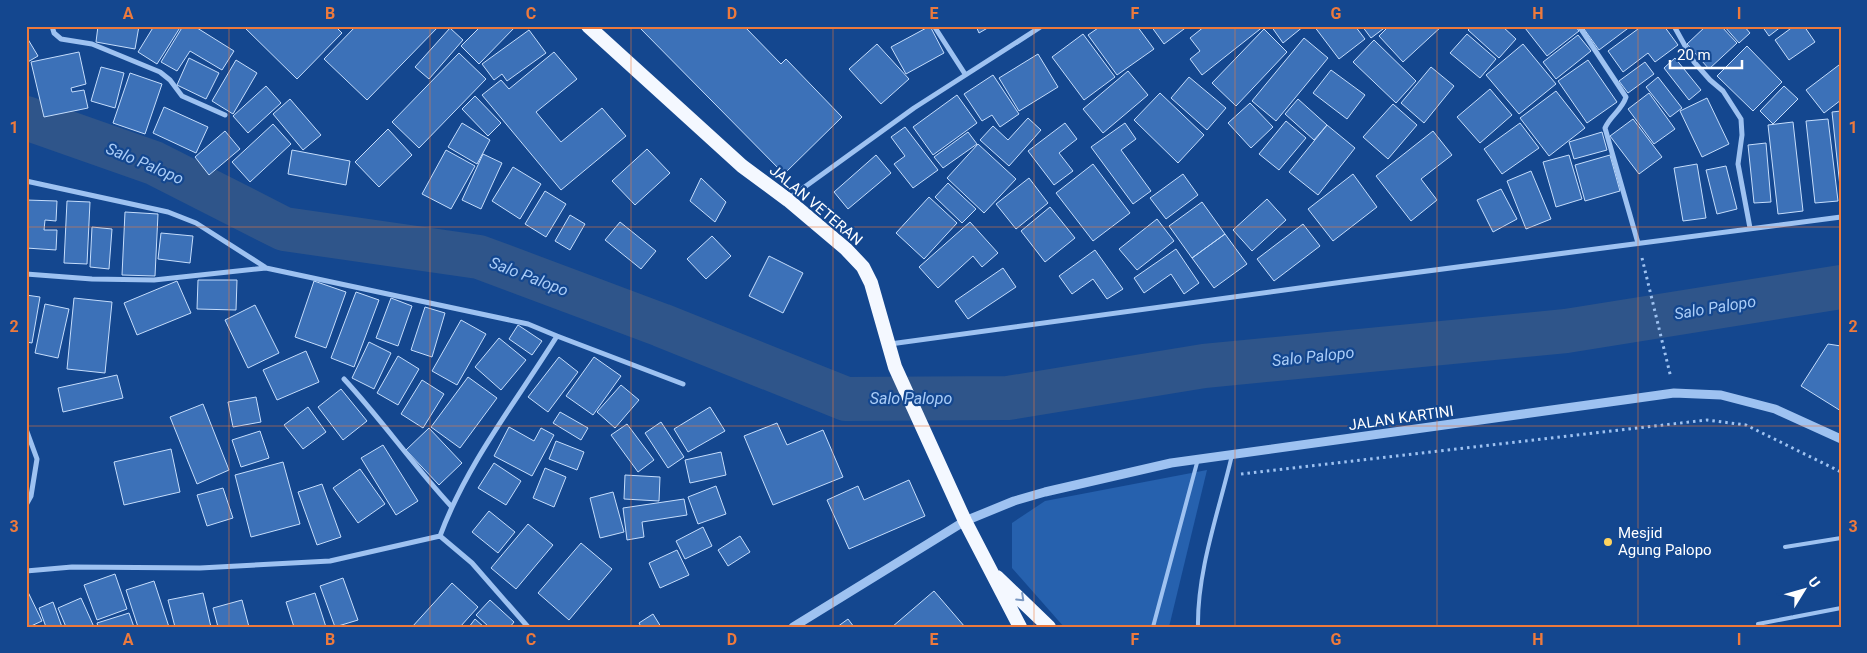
<svg xmlns="http://www.w3.org/2000/svg" width="1867" height="653" viewBox="0 0 1867 653" font-family="Roboto,sans-serif">
<style>
.green{fill:#2661ae}
.lines{fill:none;stroke-linecap:round;stroke-linejoin:round}
.river{stroke:#2f558a;stroke-width:44}
.building{fill:#3c71b8;stroke:#c5ddfc}
.path{stroke:#9ec2f1;stroke-width:3;stroke-dasharray:2.5 4;stroke-linecap:butt}
.service{stroke:#9ec2f1;stroke-width:4}
.minor{stroke:#9ec2f1;stroke-width:5}
.tertiary{stroke:#9ec2f1;stroke-width:9}
.trunk{stroke:#f4f8ff;stroke-width:14}
.oneway{stroke:#7997c1}
.grid{fill:none;stroke:#ed7a3d;stroke-width:1;stroke-opacity:0.55}
.poi-dot{fill:#ffd35e;stroke:#14478f;stroke-width:2}
.labels{text-anchor:middle;stroke-width:4.5;stroke-linejoin:round;paint-order:stroke}
.street-label{font-size:15px;fill:#fff;stroke:#14478f}
.poi-label{font-size:15px;fill:#fff;stroke:#14478f;text-anchor:start}
.water-label{font-size:16px;font-style:italic;fill:#aacdf8;stroke:#14478f}
.neatline{fill:none;stroke:#ed7a3d;stroke-width:2}
.grid-label{font-size:16px;text-anchor:middle;font-weight:bold;fill:#ed7a3d}
</style>
<rect width="100%" height="100%" fill="#14478f"/>
<path class="green" d="M1207,470L1169,627H1064L1012,568V523L1045,501Z"/>
<g class="lines">
<path class="river" d="M26,118L154,163L284,229L479,257L661,325L846,399L1008,398L1204,366L1566,331L1841,287"/>
</g>
<path class="building" d="M98,26H139L135,49L96,42Z
M154,26H181L157,64L138,52Z
M183,26H194L234,51L222,70L190,51L177,71L161,62Z
M243,26H335L342,33L297,79Z
M356,26H439L367,100L324,59Z
M481,26H516L479,64L461,46Z
M638,26H744L781,64L786,59L842,117L784,174Z
M930,26L944,53L906,74L891,47Z
M976,26H991L979,33Z
M1097,26H1137L1154,49L1117,75L1088,35L1098,28Z
M1151,26H1188L1164,44Z
M1205,26H1264L1202,75L1190,59L1200,51L1190,38Z
M1271,26H1304L1283,43Z
M1314,26H1355L1365,39L1339,59Z
M1362,26H1387L1371,38Z
M1389,26H1442L1403,62L1379,36Z
M1472,26H1502L1516,39L1499,58L1468,30Z
M1528,26H1575L1579,31L1547,56L1525,28Z
M1589,26H1631L1599,50L1584,29Z
M1642,26H1664L1678,45L1655,62L1648,53L1623,72L1608,51Z
M1706,26H1721L1737,43L1709,69L1687,44Z
M1724,26H1744L1750,33L1739,43Z
M1762,26H1782L1769,36Z
M1794,26H1804L1815,42L1789,60L1775,40Z
M450,28L463,40L429,79L415,67Z
M1264,29L1287,52L1236,106L1212,83Z
M529,30L546,53L507,81L502,74L494,80L482,64Z
M1083,34L1115,77L1084,100L1052,57Z
M1467,34L1496,59L1480,78L1450,53Z
M1578,35L1591,51L1556,79L1543,62Z
M26,36L38,56L26,63Z
M1304,38L1328,58L1276,121L1252,101Z
M1374,40L1416,81L1396,103L1353,62Z
M877,44L909,79L881,104L849,69Z
M1523,44L1556,84L1519,114L1486,75Z
M1747,46L1782,82L1753,111L1717,76Z
M79,52L86,84L71,88L72,92L84,90L88,108L44,117L31,62Z
M554,52L577,79L536,112L561,142L602,108L626,136L561,190L482,95L501,80L509,89Z
M459,53L486,79L419,148L392,122Z
M1038,54L1058,87L1019,111L999,78Z
M189,58L219,73L206,99L177,85Z
M1675,58L1701,90L1689,100L1664,68Z
M236,60L257,73L233,114L212,101Z
M1588,60L1617,102L1587,123L1558,81Z
M1645,62L1654,74L1628,93L1619,81Z
M1839,65L1841,68V100L1824,113L1806,90Z
M101,67L124,73L115,108L91,101Z
M1431,67L1454,86L1424,123L1401,103Z
M1331,70L1365,95L1347,119L1313,93Z
M1128,71L1148,95L1103,133L1083,109Z
M130,73L162,84L145,134L113,123Z
M993,75L1019,114L1000,127L992,115L982,121L964,94Z
M1189,77L1226,108L1207,130L1171,98Z
M1658,77L1682,108L1670,117L1646,87Z
M266,86L281,103L248,133L233,116Z
M1784,86L1798,99L1773,124L1760,111Z
M1490,89L1512,115L1480,143L1457,117Z
M1556,91L1585,128L1549,156L1520,118Z
M1160,93L1204,135L1178,163L1134,120Z
M1649,93L1675,129L1654,144L1628,109Z
M957,95L977,123L933,155L913,127Z
M475,96L501,123L488,136L462,109Z
M1707,98L1729,144L1702,157L1680,111Z
M290,99L321,135L303,150L273,114Z
M1298,99L1327,125L1314,140L1285,114Z
M1250,103L1273,127L1251,148L1228,123Z
M1393,104L1417,125L1388,159L1363,137Z
M164,107L208,127L196,153L153,133Z
M1841,111V196L1832,112Z
M1028,118L1041,130L1009,166L980,140L993,126L1008,140Z
M1633,119L1662,157L1639,174L1610,136Z
M1828,119L1838,201L1815,203L1806,121Z
M1286,121L1306,138L1279,170L1259,154Z
M1793,122L1803,211L1778,214L1768,125Z
M462,123L490,140L477,164L448,147Z
M1065,123L1077,139L1059,153L1073,171L1054,185L1028,151Z
M1125,123L1136,139L1121,150L1151,191L1133,204L1091,147Z
M1520,123L1539,148L1502,174L1484,149Z
M273,124L291,144L250,182L232,162Z
M1327,125L1355,148L1318,195L1289,172Z
M905,127L938,170L913,188L894,164L905,156L891,137Z
M388,129L412,155L379,187L355,162Z
M225,131L240,149L209,175L195,157Z
M1433,131L1452,155L1421,179L1437,200L1411,221L1376,176Z
M968,132L977,144L943,168L934,157Z
M1602,132L1607,150L1574,159L1569,142Z
M1766,143L1771,202L1754,203L1748,145Z
M978,144L1016,179L984,213L947,178Z
M647,149L670,173L635,205L612,181Z
M292,150L350,161L346,185L288,174Z
M446,150L475,166L451,209L422,194Z
M483,154L502,163L481,209L462,200Z
M876,155L891,173L848,209L834,192Z
M1569,155L1582,199L1556,207L1543,162Z
M1610,155L1620,191L1585,201L1575,165Z
M1093,164L1130,213L1093,241L1056,193Z
M1697,164L1706,218L1683,221L1674,168Z
M1726,166L1737,209L1717,214L1706,170Z
M513,167L541,184L520,219L492,201Z
M1531,171L1551,219L1526,229L1507,181Z
M1183,174L1198,195L1166,219L1150,198Z
M1353,174L1377,207L1333,241L1308,209Z
M701,178L726,202L715,222L690,201Z
M1029,178L1048,203L1016,229L996,204Z
M948,183L976,209L962,223L935,197Z
M1501,189L1517,219L1493,232L1477,200Z
M545,191L566,204L546,237L525,224Z
M929,197L957,223L924,259L896,233Z
M1267,199L1286,220L1252,251L1233,230Z
M26,200L57,201L56,221L45,220L44,230H57L56,250L26,248Z
M67,201L90,202L87,264L64,263Z
M1202,202L1225,234L1192,258L1169,226Z
M1050,207L1075,238L1045,262L1021,231Z
M125,212L158,214L155,276L122,275Z
M570,215L585,224L570,250L555,241Z
M1157,219L1174,241L1137,270L1119,249Z
M620,222L656,251L641,269L605,240Z
M970,222L998,253L982,267L973,256L938,288L919,267Z
M1303,224L1320,246L1274,281L1257,259Z
M92,227L112,229L109,269L90,267Z
M161,233L193,236L190,263L158,259Z
M1225,234L1247,264L1214,288L1192,258Z
M712,236L731,256L706,279L687,259Z
M1176,249L1199,283L1184,294L1171,274L1144,293L1134,278Z
M1095,250L1123,289L1107,299L1093,279L1072,294L1059,276Z
M769,256L803,273L783,313L749,296Z
M1003,268L1016,287L968,319L955,301Z
M198,280H237L236,310L197,309Z
M177,281L191,313L137,335L124,303Z
M314,281L346,292L326,348L295,337Z
M356,292L379,300L354,367L331,358Z
M26,295L40,297L32,343L26,342Z
M74,298L112,302L105,373L67,369Z
M391,298L412,306L398,346L376,338Z
M45,304L69,309L58,358L35,353Z
M255,305L279,353L248,368L225,320Z
M425,307L445,313L432,357L411,350Z
M461,320L486,334L457,385L432,371Z
M518,325L542,341L532,355L509,339Z
M499,338L526,360L501,390L475,367Z
M369,342L391,353L374,389L352,378Z
M1828,344L1841,346V411L1801,386Z
M306,351L319,382L277,400L263,370Z
M398,356L419,369L398,405L377,393Z
M559,357L578,372L548,412L528,397Z
M594,357L621,376L593,415L566,396Z
M117,375L123,398L63,412L58,388Z
M468,377L497,398L460,448L431,427Z
M422,380L444,394L423,428L401,414Z
M621,385L639,400L615,428L597,412Z
M341,389L367,421L343,440L318,407Z
M256,397L261,422L233,427L228,402Z
M203,404L229,470L197,484L170,417Z
M308,407L326,432L303,449L284,425Z
M710,407L725,431L688,452L674,429Z
M560,412L588,428L581,440L553,423Z
M661,422L684,457L668,468L645,433Z
M777,423L787,445L823,430L843,477L773,505L744,436Z
M627,424L654,460L638,472L611,435Z
M509,427L534,441L541,428L554,435L532,476L494,456Z
M429,428L462,463L439,485L406,450Z
M260,431L269,458L241,467L232,440Z
M556,441L584,452L577,470L549,459Z
M383,445L418,501L396,515L361,458Z
M171,449L180,492L124,505L114,462Z
M721,452L726,475L690,483L685,460Z
M283,462L300,524L251,537L235,475Z
M494,463L521,481L506,505L478,488Z
M545,468L566,477L554,507L533,498Z
M360,469L385,504L358,523L333,488Z
M625,475L660,477L659,501L624,499Z
M909,480L925,516L849,549L827,500L858,486L864,500Z
M322,484L341,537L317,545L298,492Z
M716,486L726,514L698,524L688,497Z
M223,488L233,518L207,526L197,495Z
M613,492L624,532L600,538L590,498Z
M684,499L687,515L642,522L644,537L627,540L623,508Z
M489,511L515,532L498,553L472,532Z
M528,524L553,545L516,589L491,568Z
M703,527L712,546L685,559L676,541Z
M740,536L750,552L728,566L718,550Z
M581,543L612,569L569,620L538,593Z
M677,550L689,575L660,588L649,563Z
M115,574L127,609L97,620L84,585Z
M343,578L358,620L335,627L320,586Z
M154,581L169,627H138L126,590Z
M452,583L478,607L460,627H412Z
M27,590L42,621L29,627L26,624Z
M934,591L965,627H892Z
M203,593L211,627H175L168,600Z
M315,593L326,627H294L286,602Z
M81,598L94,627H66L58,608Z
M242,600L249,627H218L213,608Z
M490,600L514,622L510,627H489L476,615Z
M53,602L62,627H46L39,608Z
M129,613L134,627H98L97,623Z
M653,614L661,627H641L639,623Z
M475,619L484,627H469Z
M848,619L854,627H837Z"/>
<g class="lines">
<path class="path" d="M1642,258L1671,378
M1241,474L1707,420L1746,425L1841,472"/>
<path class="service" d="M1785,547L1841,538
M1758,624L1841,608
M1153,627L1198,459
M1198,627C1197,570 1219,511 1232,455"/>
<path class="minor" d="M52,26L54,33L61,39L92,44L160,72L170,80L182,96L225,115
M934,26L965,74
M1579,26L1626,97C1622,110 1610,116 1605,128L1638,243
M1674,26L1694,62L1710,80L1723,91L1741,119L1742,135L1738,164L1750,228
M26,181L168,212L196,223L265,267
M788,199L914,108L1042,26
M26,274L92,279L154,280L266,268L528,324L557,336C516,402 467,463 440,536
M557,336L683,384
M890,344L1343,282L1841,217
M344,379C382,420 413,465 451,506
M26,429L37,459L31,496L26,505
M440,536L472,563L528,627
M26,571L72,567L200,568L330,561L440,536"/>
<path class="tertiary" d="M793,627L965,521L1014,501L1045,492L1171,463L1674,393L1721,395L1775,409L1841,439"/>
<path class="trunk" d="M588,26L742,166L788,200L846,249L863,267L871,283L895,367L965,521L1020,627
M997,577L1049,627"/>
</g>
<defs><path id="oneway-chevron" d="M-2-3.5L2.5 0L-2 3.5" fill="none" stroke-width="1.6" stroke-linecap="round" stroke-linejoin="round" transform="scale(1.25)"/></defs>
<use class="oneway" href="#oneway-chevron" transform="translate(1021 598) rotate(43)"/>
<path class="grid" d="M229,26V627M430,26V627M631,26V627M833,26V627M1034,26V627M1235,26V627M1437,26V627M1638,26V627M26,227H1841M26,426H1841"/>
<circle class="poi-dot" cx="1608" cy="542" r="5"/>
<g class="labels">
<g class="street-label">
<text transform="translate(816 205) rotate(40)" y="5">JALAN VETERAN</text>
<text transform="translate(1401 418) rotate(-8)" y="5">JALAN KARTINI</text>
</g>
<g class="poi-label">
<text x="1618" y="538">Mesjid<tspan x="1618" dy="17">Agung Palopo</tspan></text>
</g>
<g class="water-label">
<text transform="translate(145 163) rotate(23)" y="6">Salo Palopo</text>
<text transform="translate(529 276) rotate(21)" y="6">Salo Palopo</text>
<text transform="translate(1715 307) rotate(-9)" y="6">Salo Palopo</text>
<text transform="translate(1313 356) rotate(-6)" y="6">Salo Palopo</text>
<text x="911" y="404">Salo Palopo</text>
</g>
</g>
<rect width="1867" height="653" fill="none" stroke="#14478f" stroke-width="55"/>
<g transform="translate(1804 590) rotate(53)" stroke="#14478f" stroke-width="4" paint-order="stroke">
<path d="M0-4L9 19L0 12L-9 19Z" fill="#ffffff"/>
<text y="-8" font-size="14" font-weight="bold" text-anchor="middle" fill="#ffffff">U</text>
</g>
<path d="M1670 60v8h72v-8" fill="none" stroke="#ffffff" stroke-width="2.5"/>
<text x="1677" y="60" font-size="15" fill="#ffffff" stroke="#14478f" stroke-width="4" paint-order="stroke">20 m</text>
<rect x="28" y="28" width="1812" height="598" class="neatline"/>
<g class="grid-label">
<text x="128" y="19">A</text>
<text x="330" y="19">B</text>
<text x="531" y="19">C</text>
<text x="732" y="19">D</text>
<text x="934" y="19">E</text>
<text x="1135" y="19">F</text>
<text x="1336" y="19">G</text>
<text x="1538" y="19">H</text>
<text x="1739" y="19">I</text>
<text x="14" y="133">1</text>
<text x="1853" y="133">1</text>
<text x="14" y="332">2</text>
<text x="1853" y="332">2</text>
<text x="14" y="532">3</text>
<text x="1853" y="532">3</text>
<text x="128" y="645">A</text>
<text x="330" y="645">B</text>
<text x="531" y="645">C</text>
<text x="732" y="645">D</text>
<text x="934" y="645">E</text>
<text x="1135" y="645">F</text>
<text x="1336" y="645">G</text>
<text x="1538" y="645">H</text>
<text x="1739" y="645">I</text>
</g>
</svg>
